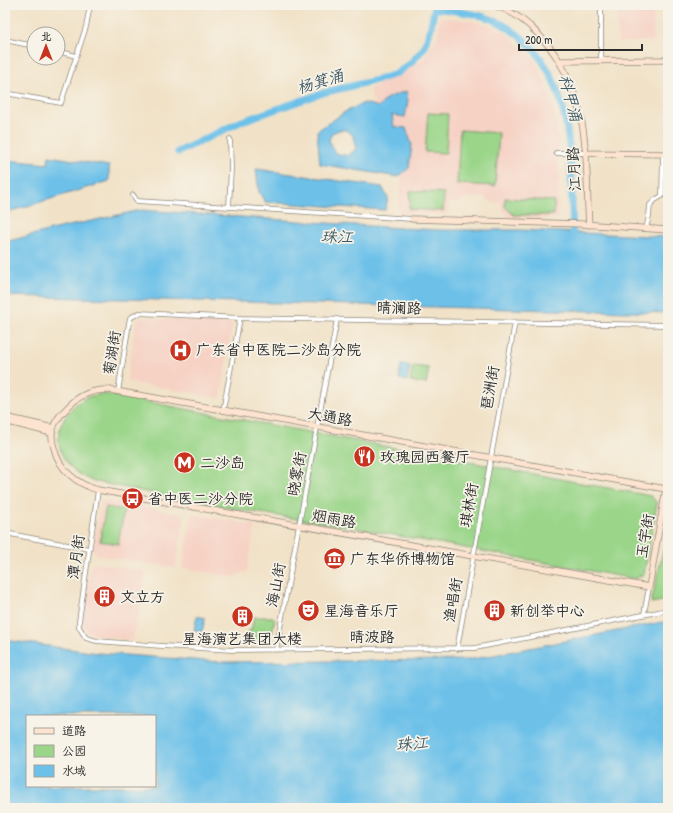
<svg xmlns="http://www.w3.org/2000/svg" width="673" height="813" viewBox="0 0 673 813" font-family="'Patrick Hand','LXGW WenKai TC',sans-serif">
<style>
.built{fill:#f6d2c4}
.green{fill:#9ad589;stroke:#62805a}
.water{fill:#6dc1e9;stroke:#4c768a;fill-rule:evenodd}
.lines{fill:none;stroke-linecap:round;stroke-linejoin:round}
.river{stroke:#6dc1e9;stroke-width:7}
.street-casing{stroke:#8e8679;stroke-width:5.5}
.secondary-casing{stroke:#8e8679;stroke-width:7}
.street{stroke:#fff;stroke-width:4}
.secondary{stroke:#fde4d0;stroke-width:5.5}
.labels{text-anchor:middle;stroke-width:3.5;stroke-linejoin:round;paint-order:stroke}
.street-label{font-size:15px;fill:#2b2b2b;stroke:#f7f3e8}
.poi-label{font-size:15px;fill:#2b2b2b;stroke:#f7f3e8;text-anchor:start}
.water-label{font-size:16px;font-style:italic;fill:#3f5864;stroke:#f7f3e8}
</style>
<rect width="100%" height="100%" fill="#f7f3e8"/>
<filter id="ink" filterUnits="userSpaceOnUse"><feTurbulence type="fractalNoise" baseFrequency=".025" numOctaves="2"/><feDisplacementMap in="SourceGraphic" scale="8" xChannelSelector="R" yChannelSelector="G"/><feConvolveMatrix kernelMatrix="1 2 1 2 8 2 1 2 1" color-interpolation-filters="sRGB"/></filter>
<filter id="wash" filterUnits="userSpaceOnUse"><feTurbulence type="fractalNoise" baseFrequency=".012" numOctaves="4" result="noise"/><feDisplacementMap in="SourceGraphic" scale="16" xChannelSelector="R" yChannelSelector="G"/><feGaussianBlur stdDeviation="0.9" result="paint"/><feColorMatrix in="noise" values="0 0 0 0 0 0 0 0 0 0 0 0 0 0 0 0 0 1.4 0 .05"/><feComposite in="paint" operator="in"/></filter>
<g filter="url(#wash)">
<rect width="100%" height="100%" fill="#f1e2c7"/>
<path class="built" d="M617,5H653L654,41L618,42Z
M440,17L471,21L489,25L505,32L533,58L539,68L552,101L559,147L558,218H509L502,210L501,204L492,203L485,197H467L459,203H450L447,212L442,214L398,213L401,176L404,161L390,131L374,106L370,89L423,60L437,37Z
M140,318L233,323L221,398L129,382L127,378L136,322Z
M102,500L185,515L175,568L97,555L93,549Z
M192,514L255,525L247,571L233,577L182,568Z
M95,563L146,571L133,641L94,635L87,631L84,625L83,616L92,564Z"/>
<path class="green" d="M428,113L448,114L446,153L425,152Z
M460,130L499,133L495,186L457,184Z
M410,191L444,193L443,211L409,209Z
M505,198L554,201V215H514L505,207Z
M413,366L429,368L426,384L410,381Z
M104,394L116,396L651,496L657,503L644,574L635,579L361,529L216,506L92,481C62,468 47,439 69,412C74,405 83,398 92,396C95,395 100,395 104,394Z
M106,507L124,510L118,544L100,541Z
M668,530V600L651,603Z
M254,617H273L275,619L271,637L267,642H247L248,631H251Z"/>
<path class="water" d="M406,91L408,100L405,117L392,115L394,127L406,128L412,145L409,168L398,177L320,164L317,131L345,112L364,103L379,107L387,98ZM339,130H347L353,136L356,149L348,156L335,153L329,140L332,133Z
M49,156L109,166V181L5,213V160L48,164Z
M256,169L382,187L388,198L385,210L265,202L259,192Z
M141,210L383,227L439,230H521L668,237V313L5,296V242L55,229Z
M401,365L410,366L407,381L399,379Z
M197,616L205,618L202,632L194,630Z
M668,621V808H5V640L98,653L221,662L468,660ZM27,716H155V786H27Z"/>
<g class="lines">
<path class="river" d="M435,8C453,11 473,12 491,19C503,23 512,30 522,38C578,85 570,174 573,241
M178,152L242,121L326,92L373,81L396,74L411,63L424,48L430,31L435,5"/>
</g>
</g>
<g filter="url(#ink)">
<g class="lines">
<defs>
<path id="street" d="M601,5V61
M5,40L34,46
M58,51L76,56
M5,93L61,103L86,27L90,5
M556,153H586
M133,195L137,201L412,219
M229,207L231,168L230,139
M646,229L649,216L650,205L655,200L662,196L663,154
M118,392L129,323L130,318L139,313L240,318L668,325
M223,411L240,318
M666,489L668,479
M98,490L79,621V627L86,638L97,641L162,646L233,650L475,648L668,610
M5,533L89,549
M644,614L649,587
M457,649L515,322
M276,650L337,319"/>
<path id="secondary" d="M493,5C511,10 526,21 539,35C567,63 582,106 585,146C588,172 587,199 589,225
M559,61L668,60
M586,153L668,154
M412,219L582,224L668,230
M5,417L53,428
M5,421L52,433
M666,489L649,587L98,490C77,484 59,470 54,448C52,442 51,435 53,429C55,420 62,413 68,407C79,395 94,389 110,390L666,489L668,490"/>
</defs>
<use href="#street" class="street-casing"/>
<use href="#secondary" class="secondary-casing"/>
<use href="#street" class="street"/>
<use href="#secondary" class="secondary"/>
</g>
</g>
<defs>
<symbol id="hospital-disc" viewBox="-11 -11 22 22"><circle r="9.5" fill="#c8321e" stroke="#f7f3e8"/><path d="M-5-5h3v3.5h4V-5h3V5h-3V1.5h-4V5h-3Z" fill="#fff"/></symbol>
<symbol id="restaurant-disc" viewBox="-11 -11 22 22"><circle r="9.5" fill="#c8321e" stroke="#f7f3e8"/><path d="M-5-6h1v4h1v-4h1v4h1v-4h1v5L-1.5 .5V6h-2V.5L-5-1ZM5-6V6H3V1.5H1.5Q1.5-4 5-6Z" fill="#fff"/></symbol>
<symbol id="metro-disc" viewBox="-11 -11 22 22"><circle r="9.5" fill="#c8321e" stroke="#f7f3e8"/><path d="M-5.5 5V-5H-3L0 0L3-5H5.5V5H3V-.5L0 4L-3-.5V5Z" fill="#fff"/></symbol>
<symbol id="bus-disc" viewBox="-11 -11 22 22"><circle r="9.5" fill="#c8321e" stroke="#f7f3e8"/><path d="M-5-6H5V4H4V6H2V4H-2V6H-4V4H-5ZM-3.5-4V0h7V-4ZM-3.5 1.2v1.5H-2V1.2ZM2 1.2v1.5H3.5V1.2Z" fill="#fff"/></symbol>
<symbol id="museum-disc" viewBox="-11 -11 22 22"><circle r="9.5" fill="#c8321e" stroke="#f7f3e8"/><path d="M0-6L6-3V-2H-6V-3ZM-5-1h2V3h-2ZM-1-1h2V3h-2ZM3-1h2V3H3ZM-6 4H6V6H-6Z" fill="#fff"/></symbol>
<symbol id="building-disc" viewBox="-11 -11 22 22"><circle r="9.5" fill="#c8321e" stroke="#f7f3e8"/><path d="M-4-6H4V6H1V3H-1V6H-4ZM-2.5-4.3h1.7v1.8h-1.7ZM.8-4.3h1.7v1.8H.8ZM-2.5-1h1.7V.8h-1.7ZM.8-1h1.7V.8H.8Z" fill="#fff"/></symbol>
<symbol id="theatre-disc" viewBox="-11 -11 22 22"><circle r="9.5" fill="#c8321e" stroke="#f7f3e8"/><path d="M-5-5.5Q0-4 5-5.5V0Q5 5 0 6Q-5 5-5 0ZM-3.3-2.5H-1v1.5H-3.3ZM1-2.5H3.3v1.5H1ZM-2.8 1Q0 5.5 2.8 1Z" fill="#fff"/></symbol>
</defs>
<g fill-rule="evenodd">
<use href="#hospital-disc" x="168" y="338" width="25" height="25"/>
<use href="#restaurant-disc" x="352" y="444" width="25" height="25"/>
<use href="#metro-disc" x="172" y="450" width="25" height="25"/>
<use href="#bus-disc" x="120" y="486" width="25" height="25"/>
<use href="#museum-disc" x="322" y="546" width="25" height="25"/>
<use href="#building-disc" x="92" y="584" width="25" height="25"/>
<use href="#theatre-disc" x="296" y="598" width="25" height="25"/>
<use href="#building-disc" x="482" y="598" width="25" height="25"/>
<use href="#building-disc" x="230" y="604" width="25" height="25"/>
</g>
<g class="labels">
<g class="street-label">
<text transform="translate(574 169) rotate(-93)" y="5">江月路</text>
<text transform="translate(399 308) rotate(1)" y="5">晴澜路</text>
<text transform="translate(112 353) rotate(-81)" y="5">菊湖街</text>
<text transform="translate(490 388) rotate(-80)" y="5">琶洲街</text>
<text transform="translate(330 417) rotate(10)" y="5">大通路</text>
<text transform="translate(297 474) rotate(-80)" y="5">晓雾街</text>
<text transform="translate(469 505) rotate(-80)" y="5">琪林街</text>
<text transform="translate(334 519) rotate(10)" y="5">烟雨路</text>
<text transform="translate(645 536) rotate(-80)" y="5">玉宇街</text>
<text transform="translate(76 557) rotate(-82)" y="5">潭月街</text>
<text transform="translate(276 585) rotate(-79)" y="5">海山街</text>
<text transform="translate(453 600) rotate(-80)" y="5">渔唱街</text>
<text x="372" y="642">晴波路</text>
</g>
<g class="poi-label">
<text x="196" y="355">广东省中医院二沙岛分院</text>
<text x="380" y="462">玫瑰园西餐厅</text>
<text x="200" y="468">二沙岛</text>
<text x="148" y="504">省中医二沙分院</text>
<text x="350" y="564">广东华侨博物馆</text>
<text x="120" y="602">文立方</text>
<text x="324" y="616">星海音乐厅</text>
<text x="510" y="616">新创举中心</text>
<text x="242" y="644" text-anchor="middle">星海演艺集团大楼</text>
</g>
<g class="water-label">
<text transform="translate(320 81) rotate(-17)" y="6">杨箕涌</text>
<text transform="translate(571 98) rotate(75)" y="6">科甲涌</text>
<text transform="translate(337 236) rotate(2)" y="6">珠江</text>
<text transform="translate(412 743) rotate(-5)" y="6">珠江</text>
</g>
</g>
<rect width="673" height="813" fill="none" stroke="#f7f3e8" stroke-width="20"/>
<rect x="26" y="715" width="130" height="72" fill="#f7f3e8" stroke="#a5a39c"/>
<rect x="34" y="728" width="20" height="6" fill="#fde4d0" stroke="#a5a39c"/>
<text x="62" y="735" font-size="12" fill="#2b2b2b">道路</text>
<rect x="34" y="745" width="20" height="12" fill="#9ad589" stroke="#a5a39c"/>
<text x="62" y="755" font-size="12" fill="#2b2b2b">公园</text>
<rect x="34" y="765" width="20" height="12" fill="#6dc1e9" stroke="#a5a39c"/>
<text x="62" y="775" font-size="12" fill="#2b2b2b">水域</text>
<g transform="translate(46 46)"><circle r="19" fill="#f7f3e8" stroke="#a5a39c"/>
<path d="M0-3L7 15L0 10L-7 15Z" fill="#c8321e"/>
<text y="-6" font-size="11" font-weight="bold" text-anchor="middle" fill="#2b2b2b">北</text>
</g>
<path d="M519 44v6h123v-6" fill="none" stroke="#2b2b2b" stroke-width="2"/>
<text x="525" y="44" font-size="12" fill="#2b2b2b" stroke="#f7f3e8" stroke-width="3" paint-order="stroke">200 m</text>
</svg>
